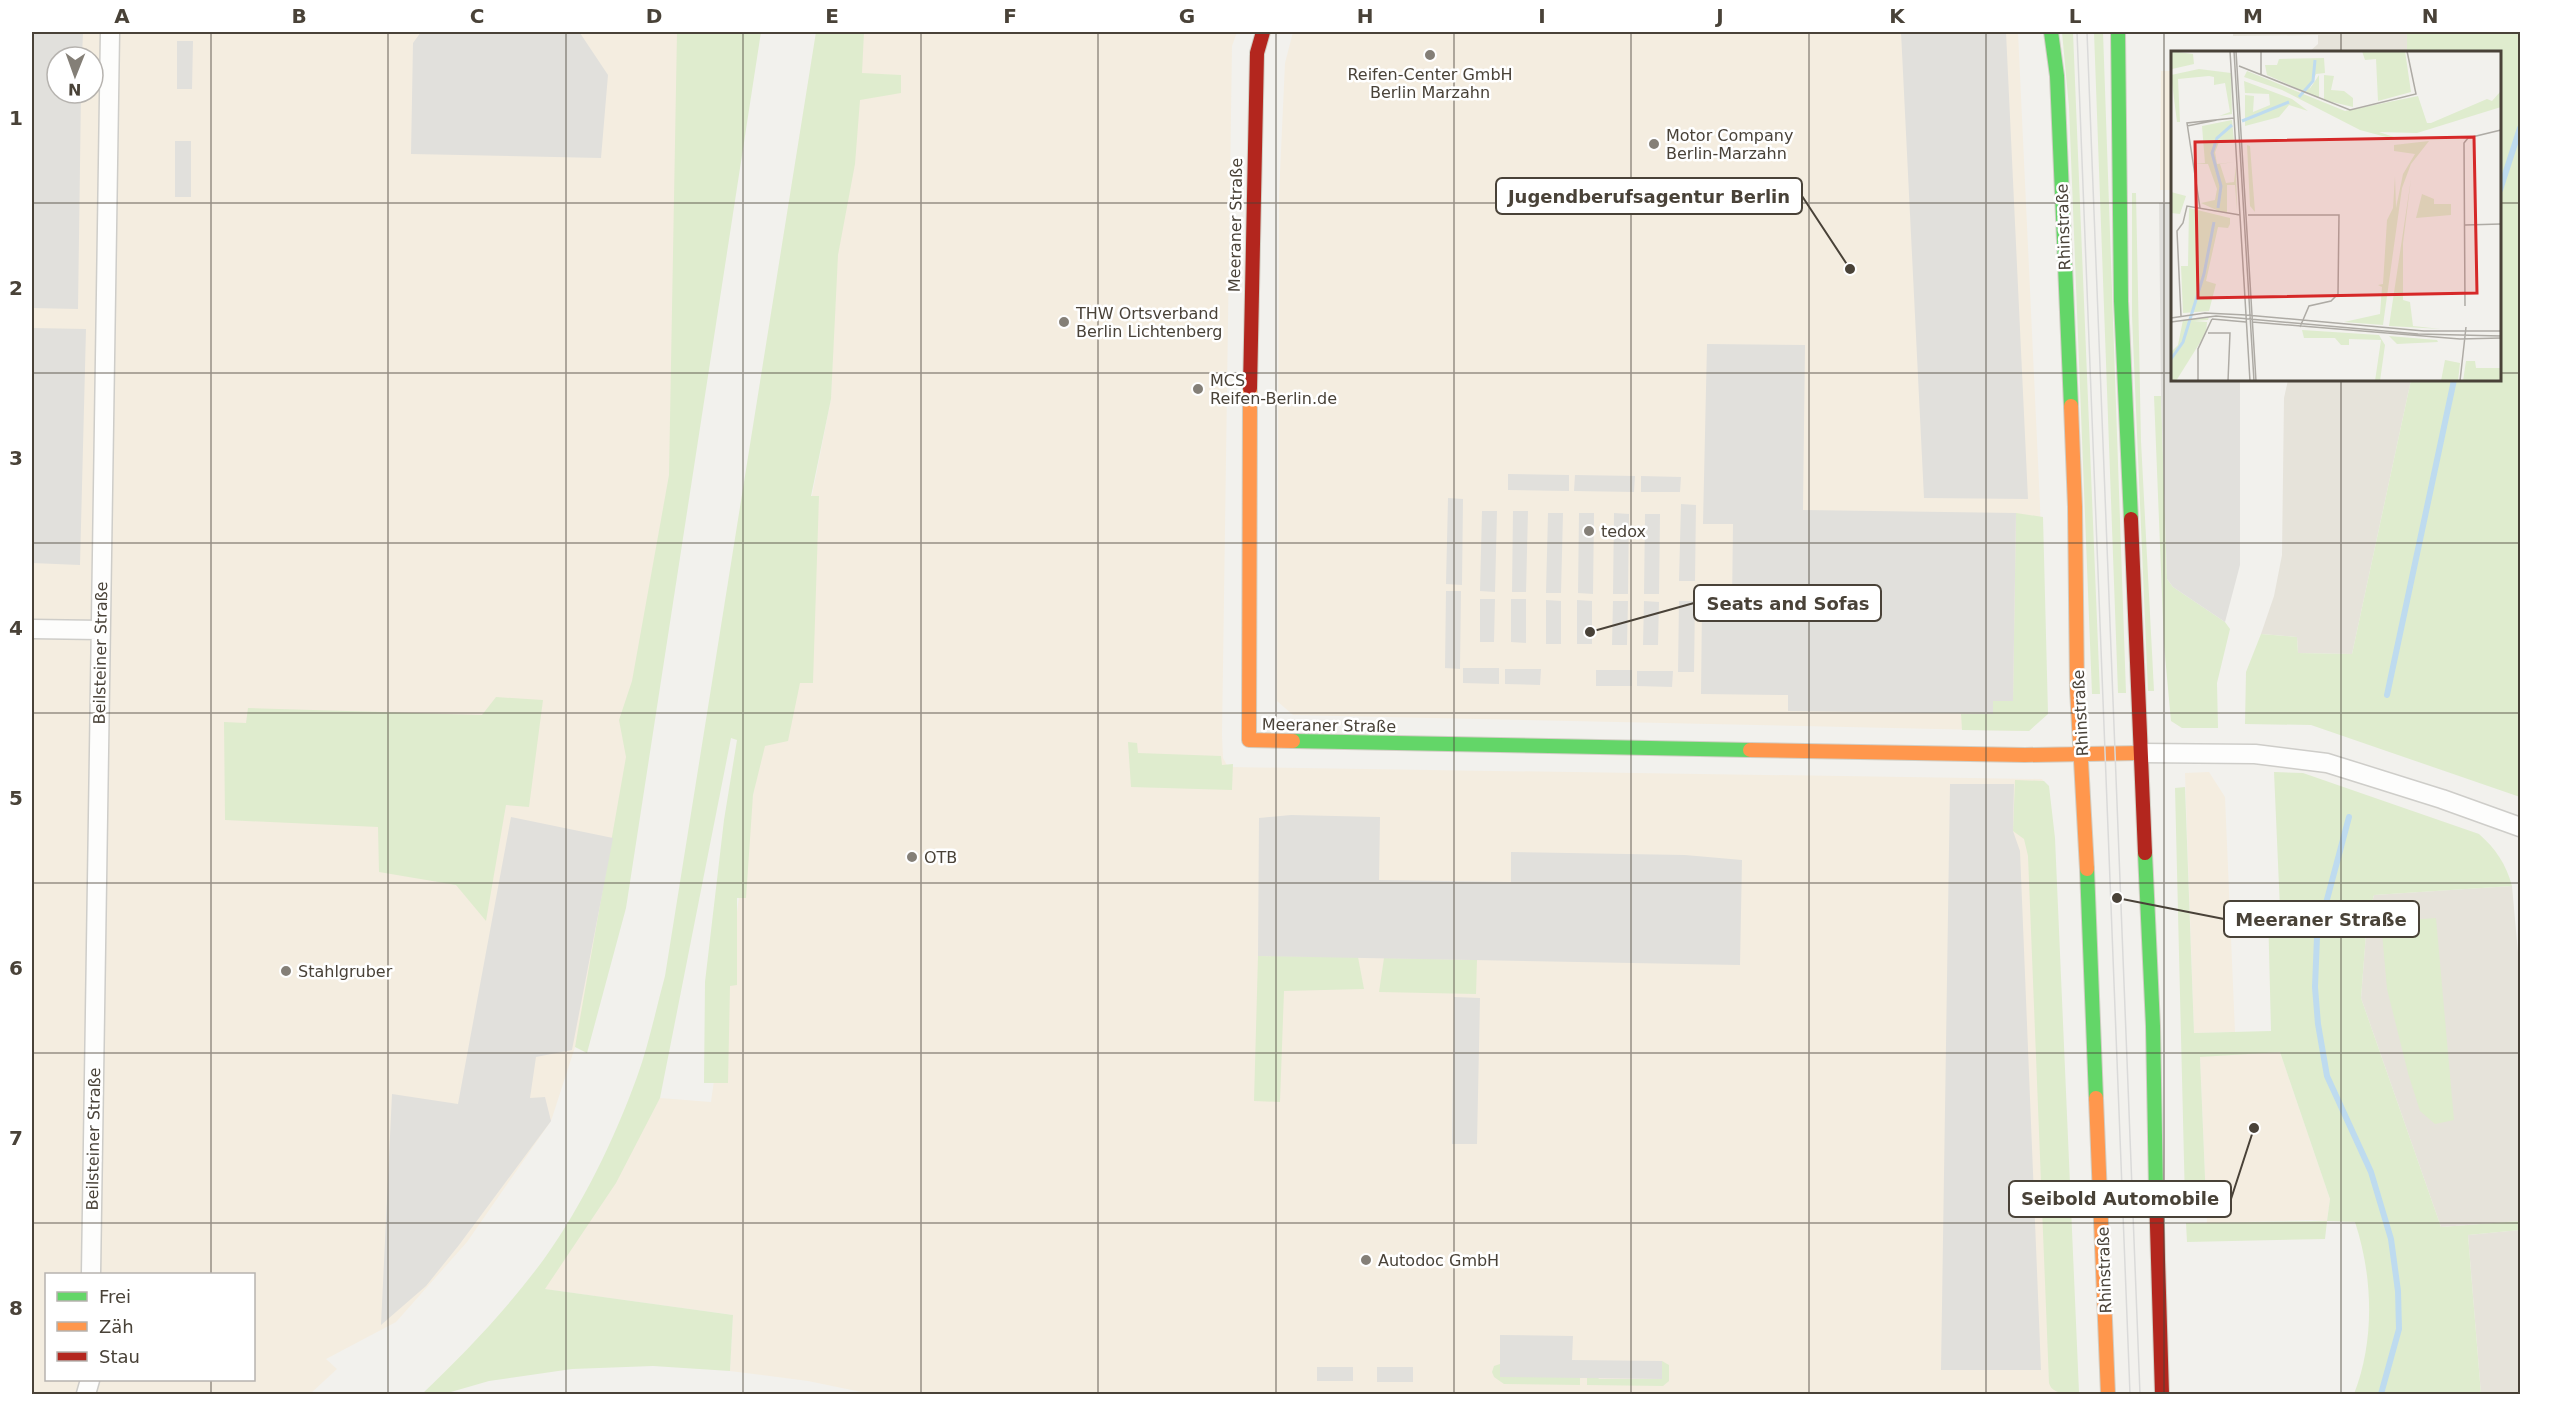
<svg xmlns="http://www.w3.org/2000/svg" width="2552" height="1426" viewBox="0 0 2552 1426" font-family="'DejaVu Sans',sans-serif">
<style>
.residential{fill:#e6e3da}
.commercial{fill:#f4ede0;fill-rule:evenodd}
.green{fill:#dfecce}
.parking{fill:#e1e0dc}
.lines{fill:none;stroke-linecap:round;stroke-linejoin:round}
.stream{stroke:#bedbef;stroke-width:6}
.street-casing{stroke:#cecdc9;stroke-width:21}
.fast-casing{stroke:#d1cec4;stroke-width:16}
.slow-casing{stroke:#d1cec4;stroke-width:16}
.jam-casing{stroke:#d1cec4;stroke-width:16}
.street{stroke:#fdfdfc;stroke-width:18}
.fast{stroke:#63d668;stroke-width:14}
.slow{stroke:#ff974d;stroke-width:14}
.jam{stroke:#b3261e;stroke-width:14}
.tram{stroke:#dadad9;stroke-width:1.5}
.grid{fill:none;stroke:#494238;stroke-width:1.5;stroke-opacity:0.55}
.poi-dot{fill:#847f77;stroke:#fff;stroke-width:2}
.labels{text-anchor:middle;stroke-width:5;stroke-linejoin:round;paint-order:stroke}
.poi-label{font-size:16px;fill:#494238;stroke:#fff;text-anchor:start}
.street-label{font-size:16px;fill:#494238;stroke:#fff}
.inset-river{fill:none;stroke:#bedbef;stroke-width:3}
.inset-road{fill:none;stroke:#aeaba5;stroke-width:1.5}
.view{fill:#d62828;fill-opacity:0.15;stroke:#d62828;stroke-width:3}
.inset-edge{fill:none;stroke:#494238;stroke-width:3}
.leader{fill:none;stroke:#494238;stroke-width:2}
.callout-dot{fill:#494238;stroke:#fff;stroke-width:2}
.callout{fill:#fff;stroke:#494238;stroke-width:2}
.callout-label{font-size:18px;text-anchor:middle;font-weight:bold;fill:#494238}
.neatline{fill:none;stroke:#494238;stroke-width:2}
.grid-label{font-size:20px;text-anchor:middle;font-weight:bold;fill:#494238}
</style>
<rect width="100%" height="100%" fill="#f2f1ed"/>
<path class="residential" d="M2233,32H2407V52H2309L2318,44V35L2233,36Z
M2288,380H2411L2352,654L2298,653L2297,637L2261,634L2274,596L2282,555L2284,398Z
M2512,886L2520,975V1221L2441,1227L2361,998L2367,921L2374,895Z
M2520,1230V1394H2481L2468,1235Z"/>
<path class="commercial" d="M32,32H696L682,449L615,860L575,1047L551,1121L467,1242L396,1322L326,1359L337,1369L310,1394H32ZM57,57H93V93H57ZM46,1274H254V1380H46Z
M857,32H1237L1232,46L1222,735L1223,758L1228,767L2042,779L2045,783L2075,1394H871L808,1381L730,1371L733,1315L544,1289L660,1098L711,1102L753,795L831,399L840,151Z
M1293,32H2018L2040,505L2045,715L2029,731L1293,715L1277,701L1279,195L1285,63Z
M2161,71H2172V190H2160Z
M2209,772L2225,797L2235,1032L2194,1033L2185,773Z
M2280,1052L2330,1199L2327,1221L2310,1220L2207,1223L2200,1056Z"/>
<path class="green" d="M677,32H761L626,908L587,1053L575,1047L626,757L619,720L632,681L669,475Z
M816,32H864L862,73L901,75V93L860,100L855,164L838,255L831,399L811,496H819L813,683H800L788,741L765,746L753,795L746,898H737V985L730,986L728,1083H704L705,982L724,820L737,740L731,738L660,1098L616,1183L545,1289L733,1315L730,1371L653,1366L572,1369L489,1381L444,1394H422C466,1352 508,1308 544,1259C583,1204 614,1140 637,1077C649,1044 656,1009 665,976Z
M2062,32H2073L2100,694H2092L2069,107Z
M2094,32H2103L2126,693H2118Z
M2407,32H2520V797L2311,725L2245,724L2246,672L2261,634L2297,637L2298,653L2352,654L2411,380H2500V52H2407Z
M2132,193H2136L2141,441L2154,691H2148L2132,316Z
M2154,396H2161L2167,579L2173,587L2225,622L2230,629L2217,683L2218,728H2182L2171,721L2164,645Z
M2016,513L2043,517L2048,714L2029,731L1962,730L1961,714H1992V701L2013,700Z
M496,697L543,700L529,807L506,805L486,921L456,885L379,872L378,827L225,820L224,722L246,723L248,708L482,715Z
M1128,742L1137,743L1138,753L1221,756L1222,765L1233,764L1232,790L1131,787Z
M2274,772L2303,773L2479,834C2496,849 2506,864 2512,886L2374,895L2367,921L2361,998L2441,1227L2520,1221V1230L2468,1235L2481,1394H2354C2375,1340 2373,1277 2355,1222L2327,1221L2325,1239L2187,1242L2186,1223L2327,1221L2330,1199L2280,1052L2200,1057L2206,1201L2185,1202L2175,788L2185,787L2194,1033L2271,1031L2268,910L2280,909Z
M2015,780L2044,781L2049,786L2055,838L2079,1392C2067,1392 2053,1396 2049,1383L2028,856L2024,839L2013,831Z
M2436,918L2454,1120L2435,1124L2420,1111L2408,1073L2387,989L2381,922Z
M1258,956L1358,957L1364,989L1284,991L1280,1102L1254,1101Z
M1384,958L1477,960L1476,994L1379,992Z
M1580,1361V1385L1504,1384L1494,1377L1492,1372L1494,1366L1500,1364V1377Z
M1662,1361L1669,1365V1381L1663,1386L1587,1385V1362L1599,1379H1661Z"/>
<path class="parking" d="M32,32H83L82,57H57V93H81L78,309L32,308Z
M421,32L580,33L608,75L601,158L411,154L413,43Z
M1901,32H2006L2028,499L1924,498Z
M177,41H193L192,89H177Z
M175,141H191V197H175Z
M2159,203H2172V380H2240V565L2225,622L2173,587L2167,579L2161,396Z
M32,328L86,329L80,565L32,563Z
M1707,344L1805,345L1803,510L2016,513L2013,701H1993V714L1788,711V695L1701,694L1702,605H1732L1733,524H1703Z
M1508,474L1569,475V491L1508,490Z
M1575,475L1635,476L1634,492L1574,491Z
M1641,476L1681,477L1680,492H1641Z
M1448,498L1463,499L1462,585L1446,584Z
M1681,504L1696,505L1695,581H1679Z
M1482,511H1497L1495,592L1480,591Z
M1513,511H1528L1526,592H1512Z
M1548,513H1563L1561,593H1546Z
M1579,513H1594L1593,594L1578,593Z
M1614,513L1629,514L1628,594H1613Z
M1645,514H1660L1659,594H1644Z
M1446,591H1461L1460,669L1445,668Z
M1480,599H1495L1494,642H1480Z
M1511,599H1526V643L1511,642Z
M1546,600L1561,601V644H1546Z
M1577,600L1592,601V644H1577Z
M1613,601H1628L1627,645H1612Z
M1644,601L1659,602L1658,645H1643Z
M1679,601H1695L1694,672H1678Z
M1463,668H1499V684L1463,683Z
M1505,669H1541L1540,685L1505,684Z
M1596,670H1632V686H1596Z
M1637,671H1673L1672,687L1637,686Z
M1950,784H2014L2013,831L2020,851L2041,1370H1941Z
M1291,815L1380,817L1379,880L1511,882V852L1685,855L1742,860L1740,965L1258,956L1259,818Z
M511,817L613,838L572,1050L536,1057L530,1098L545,1097L551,1121L459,1245L426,1286L381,1325L392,1094L458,1104Z
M1454,997L1480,998L1477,1144H1452Z
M1500,1335L1573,1336L1572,1360L1662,1361V1379L1500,1377Z
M1317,1367H1353V1381H1317Z
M1377,1367H1413V1382H1377Z"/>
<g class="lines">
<path class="stream" d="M2500,190L2520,128
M2387,695L2454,380
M2349,817L2317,937L2315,987L2318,1024L2327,1076L2371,1172L2391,1239L2398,1291L2399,1329L2381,1394"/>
<defs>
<path id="street" d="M32,629L100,630
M2140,753L2255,754L2327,763L2442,799L2520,827
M91,1274L110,32
M86,1394L90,1380"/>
<path id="fast" d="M2051,32L2057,76L2071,406
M2118,32L2121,301L2131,519
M1293,741L1750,750
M2145,853L2153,1026L2156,1192
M2087,869L2096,1098"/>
<path id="slow" d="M1250,388L1249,740L1293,741
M2071,406L2075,507L2077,689L2087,869
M1750,750L2025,755L2140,753
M2096,1098L2108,1394"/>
<path id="jam" d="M1250,388L1257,53L1263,32
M2131,519L2145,853
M2156,1192L2162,1394"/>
</defs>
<use href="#street" class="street-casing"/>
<use href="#fast" class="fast-casing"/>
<use href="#slow" class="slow-casing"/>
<use href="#jam" class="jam-casing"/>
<use href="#street" class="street"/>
<use href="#fast" class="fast"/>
<use href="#slow" class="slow"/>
<use href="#jam" class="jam"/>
<path class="tram" d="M2077,32L2130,1394
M2087,32L2140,1394"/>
</g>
<path class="grid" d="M211,32V1274M388,32V1394M566,32V1394M743,32V1394M921,32V1394M1098,32V1394M1276,32V1394M1454,32V1394M1631,32V1394M1809,32V1394M1986,32V1394M2164,32V1394M2341,32V52M32,203H2172M2500,203H2520M32,373H2172M2500,373H2520M2341,380V1394M32,543H2520M32,713H2520M32,883H2520M32,1053H2520M32,1223H2520M211,1380V1394"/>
<g class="poi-dot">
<circle cx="1430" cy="55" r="6"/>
<circle cx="1654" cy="144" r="6"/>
<circle cx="1064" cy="322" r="6"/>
<circle cx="1198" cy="389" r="6"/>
<circle cx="1589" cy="531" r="6"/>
<circle cx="912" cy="857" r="6"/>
<circle cx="286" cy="971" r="6"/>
<circle cx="1366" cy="1260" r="6"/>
</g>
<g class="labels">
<g class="poi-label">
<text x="1430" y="80" text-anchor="middle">Reifen-Center GmbH<tspan x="1430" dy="18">Berlin Marzahn</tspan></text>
<text x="1666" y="141">Motor Company<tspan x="1666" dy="18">Berlin-Marzahn</tspan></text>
<text x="1076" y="319">THW Ortsverband<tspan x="1076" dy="18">Berlin Lichtenberg</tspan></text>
<text x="1210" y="386">MCS<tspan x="1210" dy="18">Reifen-Berlin.de</tspan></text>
<text x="1601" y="537">tedox</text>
<text x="924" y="863">OTB</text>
<text x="298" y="977">Stahlgruber</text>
<text x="1378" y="1266">Autodoc GmbH</text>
</g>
<g class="street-label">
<text transform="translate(1235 225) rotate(-89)" y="6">Meeraner Straße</text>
<text transform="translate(2063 227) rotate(-92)" y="6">Rhinstraße</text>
<text transform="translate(100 653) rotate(-89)" y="6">Beilsteiner Straße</text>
<text transform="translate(2080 713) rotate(-93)" y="6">Rhinstraße</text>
<text transform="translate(1329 725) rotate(1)" y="6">Meeraner Straße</text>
<text transform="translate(93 1139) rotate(-89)" y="6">Beilsteiner Straße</text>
<text transform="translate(2104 1270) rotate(-92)" y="6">Rhinstraße</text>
</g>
</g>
<g transform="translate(2171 51)">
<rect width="330" height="330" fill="#f2f1ed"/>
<path d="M0,0L22,3L23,13L1,18ZM191,0H234L240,41L207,50L205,8L194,9ZM153,7L154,22L145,23L138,39L148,24V47L96,24L94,14H106L108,8ZM28,18L60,22L61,63L48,65L59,61L54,32L43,34V26L38,25L7,28L9,71H6L0,24ZM76,20L174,60L247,45L256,72H260L316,48L321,50L329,41L330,56L246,82L208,81L223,86H215L189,79L111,39L73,26ZM153,24L163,25L160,39L173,40L182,47V56L153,49ZM73,30L121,48L137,60L118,54L108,66L74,75V44L83,45L82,61L99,54L98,43L74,42ZM61,69L63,90L48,91L44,101L46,113L64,111L49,113L55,132L63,131L65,115L66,160L64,134H56V162H52L30,152L44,149L46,138L37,113H24L34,112L31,75ZM258,90L240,113L231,137L212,274L173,271L209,263L211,236L207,234L212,233L216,169L222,157L224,125L225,157L232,123L244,103L223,100V94ZM76,94L79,95L84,161L79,155ZM240,128L232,192V249L239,251L242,275L270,278L218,275ZM0,141L15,145L9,163L0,162ZM251,143L263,148V153H280V164L245,167ZM18,157L59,167V173L57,177L47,176L35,230L45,233L38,260L12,262L10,215H17ZM38,266L37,269L22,270L36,271L35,282L5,330H0V301L7,294L12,269ZM131,279L208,284L214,294L209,330H204L210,289L178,288V294H170L164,287H133ZM218,285L266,289L267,291L226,293ZM274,309L289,312L287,330H270ZM295,310H304L305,317H330V330H292Z" fill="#dfecce"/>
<path class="inset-river" d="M128,46L142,30L144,9M71,70L118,51M47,157L50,135L41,102L46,87L61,74M0,308L12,291L33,223L43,171"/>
<path class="inset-road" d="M59,0L79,330M63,0L83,330M65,0L85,330M90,0V24M68,15L179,59L245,43L236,0M16,75L46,69M29,157L16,72L63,67M77,164H168L167,243L160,250L138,255L129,276M294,174L330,173M294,255L293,92L297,87L330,79M75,264L253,280H330M10,265L6,180L12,172L16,155L69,164M0,267L34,262L75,264M41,268L75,271M0,271L45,265L247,283L330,285M81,271L289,288L330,287M37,282H59L57,330M27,330V298L41,268M289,330L295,276"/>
<path class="view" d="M303,86L306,242L27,247L24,91Z"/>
<rect width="330" height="330" class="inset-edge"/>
</g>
<path class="leader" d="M1850 269L1802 196M1590 632L1694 603M2117 898L2224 919M2254 1128L2231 1199"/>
<g class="callout-dot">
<circle cx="1850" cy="269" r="6"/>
<circle cx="1590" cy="632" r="6"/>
<circle cx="2117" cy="898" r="6"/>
<circle cx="2254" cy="1128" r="6"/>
</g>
<g class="callout">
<rect x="1496" y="178" width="306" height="36" rx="6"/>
<rect x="1694" y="585" width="187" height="36" rx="6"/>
<rect x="2224" y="901" width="195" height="36" rx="6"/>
<rect x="2009" y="1181" width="222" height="36" rx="6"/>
</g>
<g class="callout-label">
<text x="1649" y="203">Jugendberufsagentur Berlin</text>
<text x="1788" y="610">Seats and Sofas</text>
<text x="2321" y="926">Meeraner Straße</text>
<text x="2120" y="1205">Seibold Automobile</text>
</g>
<rect width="2552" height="1426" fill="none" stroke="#ffffff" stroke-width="66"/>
<rect x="45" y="1273" width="210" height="108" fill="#ffffff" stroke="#b6b3af" stroke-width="1.5"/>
<rect x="57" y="1292" width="30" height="9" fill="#63d668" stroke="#b6b3af" stroke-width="1.5"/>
<text x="99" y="1303" font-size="18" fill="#494238">Frei</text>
<rect x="57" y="1322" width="30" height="9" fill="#ff974d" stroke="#b6b3af" stroke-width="1.5"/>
<text x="99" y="1333" font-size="18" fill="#494238">Zäh</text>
<rect x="57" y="1352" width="30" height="9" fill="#b3261e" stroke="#b6b3af" stroke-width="1.5"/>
<text x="99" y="1363" font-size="18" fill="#494238">Stau</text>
<g transform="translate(75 75) rotate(181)"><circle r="28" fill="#ffffff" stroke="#b6b3af" stroke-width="1.5"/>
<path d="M0-4.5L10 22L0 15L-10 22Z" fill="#847f77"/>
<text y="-9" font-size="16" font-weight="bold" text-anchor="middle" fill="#494238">N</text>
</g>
<rect x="33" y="33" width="2486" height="1360" class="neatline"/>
<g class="grid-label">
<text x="122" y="23">A</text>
<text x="299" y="23">B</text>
<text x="477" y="23">C</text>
<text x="654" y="23">D</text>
<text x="832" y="23">E</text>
<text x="1010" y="23">F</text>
<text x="1187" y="23">G</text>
<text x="1365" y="23">H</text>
<text x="1542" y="23">I</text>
<text x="1720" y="23">J</text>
<text x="1897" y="23">K</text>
<text x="2075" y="23">L</text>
<text x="2253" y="23">M</text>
<text x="2430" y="23">N</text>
<text x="16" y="125">1</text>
<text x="16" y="295">2</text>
<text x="16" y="465">3</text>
<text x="16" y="635">4</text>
<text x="16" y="805">5</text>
<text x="16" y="975">6</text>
<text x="16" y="1145">7</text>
<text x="16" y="1315">8</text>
</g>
</svg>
